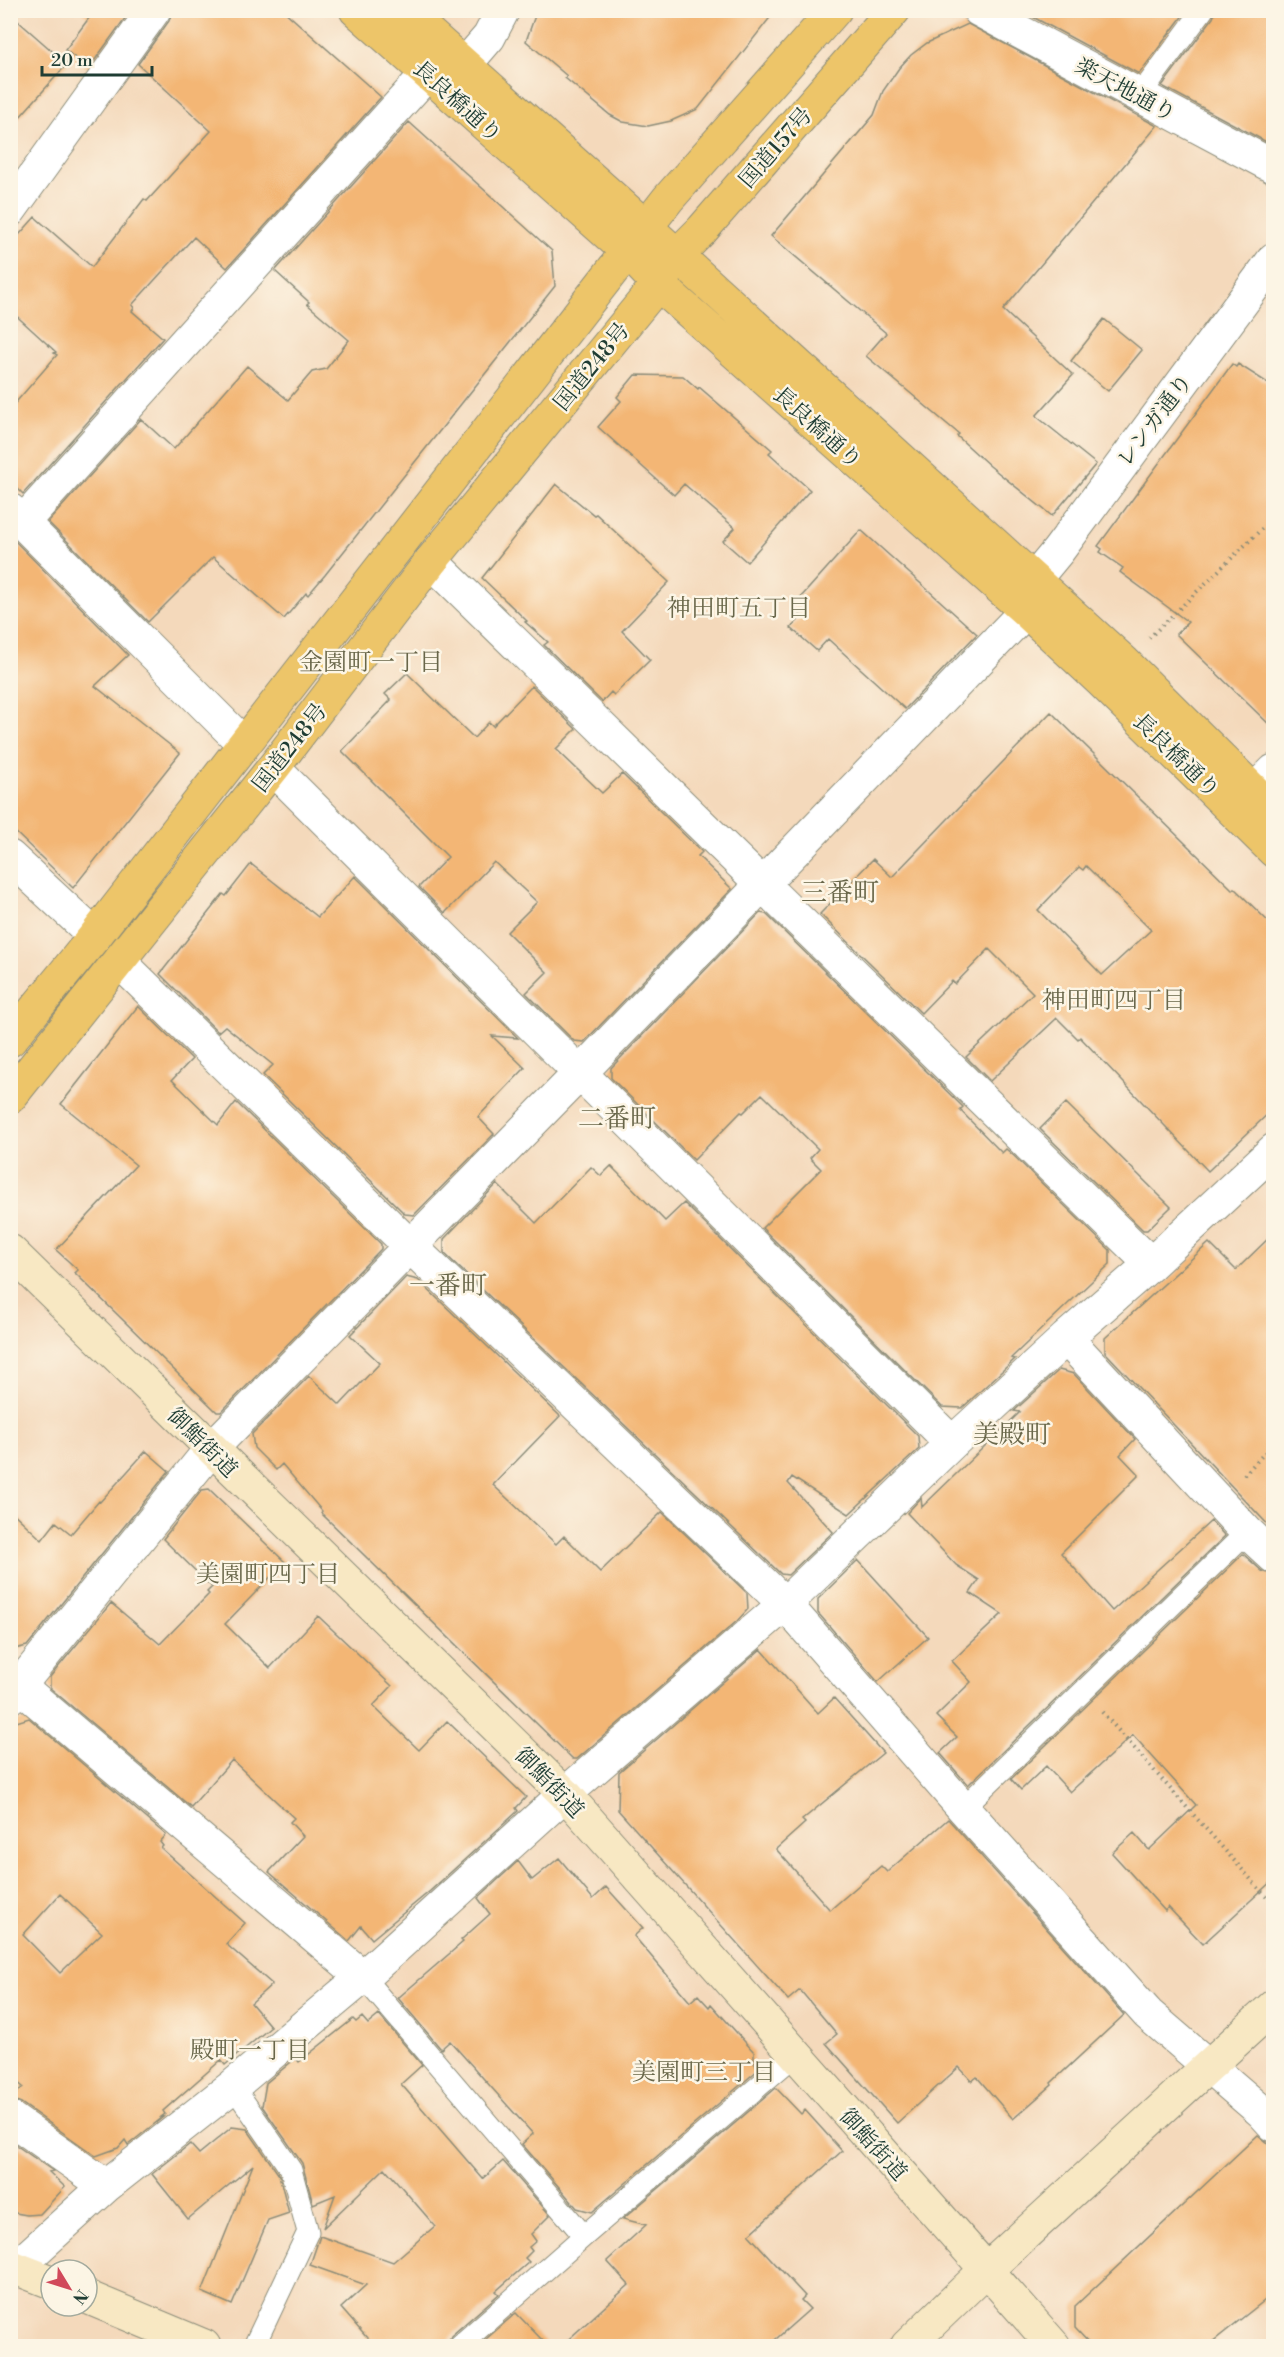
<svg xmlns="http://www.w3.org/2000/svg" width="1284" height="2357" viewBox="0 0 1284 2357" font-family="'Libre Bodoni','Noto Serif JP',serif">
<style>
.building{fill:#f3b674;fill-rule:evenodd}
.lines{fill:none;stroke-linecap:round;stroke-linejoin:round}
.lane-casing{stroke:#8a8b78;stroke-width:23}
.street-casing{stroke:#8a8b78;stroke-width:35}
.secondary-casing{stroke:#8a8b78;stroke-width:35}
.highway-casing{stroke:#8a8b78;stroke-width:35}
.path{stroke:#8a8b78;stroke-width:4;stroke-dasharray:1.5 4.5;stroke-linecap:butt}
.lane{stroke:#fff;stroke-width:21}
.street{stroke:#fff;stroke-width:33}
.secondary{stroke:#f8e8c3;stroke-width:33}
.highway{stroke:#edc569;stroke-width:33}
.labels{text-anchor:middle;stroke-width:5;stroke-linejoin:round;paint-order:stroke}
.street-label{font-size:22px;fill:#1f3d34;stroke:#fcf5e5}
.neighbourhood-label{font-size:24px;fill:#69674a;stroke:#fcf5e5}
.quarter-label{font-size:26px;fill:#69674a;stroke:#fcf5e5}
</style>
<rect width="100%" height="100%" fill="#fcf5e5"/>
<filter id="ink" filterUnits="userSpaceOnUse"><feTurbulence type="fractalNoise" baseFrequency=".0167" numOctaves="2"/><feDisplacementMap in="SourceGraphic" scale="12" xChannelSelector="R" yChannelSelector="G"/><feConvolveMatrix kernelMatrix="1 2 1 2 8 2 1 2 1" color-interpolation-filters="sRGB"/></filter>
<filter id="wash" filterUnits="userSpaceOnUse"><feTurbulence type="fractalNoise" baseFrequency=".008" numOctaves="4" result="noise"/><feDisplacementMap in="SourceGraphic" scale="24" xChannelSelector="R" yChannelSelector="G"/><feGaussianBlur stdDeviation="1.35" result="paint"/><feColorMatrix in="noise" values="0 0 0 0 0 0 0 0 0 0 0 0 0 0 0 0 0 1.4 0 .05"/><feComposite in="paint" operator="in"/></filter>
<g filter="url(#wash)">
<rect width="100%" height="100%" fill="#f4d9bb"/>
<g id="blocks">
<path class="building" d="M80,10H131L89,68L65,50L89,18Z
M173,10H283L381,97L227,268L194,237L132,305L134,308L132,311L163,338L23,494L10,481V409L57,355L54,353L56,352L10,310V245L35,217L92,267L144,199L147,201L211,131L138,64L169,21Z
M537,10H776L698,109L671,121L648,126L623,122L610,115L565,78L567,76L526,41Z
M1020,10H1187L1139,74Z
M1216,10H1274V146L1162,86L1213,18Z
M10,14L67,64L10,128Z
M968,24L1157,126L1003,310L1073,375L1036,416L1096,464L1052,516L990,466L957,436L959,434L866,356L886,333L771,236L874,115L883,91L899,68L911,55L927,43Z
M409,122L552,251L555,286L325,575L308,595L306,593L284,619L213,557L148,622L48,522L141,419L174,449L247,366L288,400L312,372L326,369L349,340L307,304L309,302L275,271Z
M1104,319L1142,350L1108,391L1071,361Z
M1232,364L1236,367L1238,364L1274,387V729L1176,634L1188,622L1120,572L1123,568L1100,552L1102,549L1098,546Z
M635,375L683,376L698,389L699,387L772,450L769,453L810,490L747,562L723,541L735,528L684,484L674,495L598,427L621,401L617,397Z
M556,484L594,515L596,514L669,582L622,631L650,660L614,695L611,692L602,702L544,645L548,642L525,622L527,621L482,578Z
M861,530L977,634L905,709L828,639L817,651L791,628L802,616L792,607Z
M12,538L128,655L95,686L180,753L73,888L10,827Z
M407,673L474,738L489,722L493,726L532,686L576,729L556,749L602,793L622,774L702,852L698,856L732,889L584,1042L574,1041L526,993L547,972L507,932L537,902L494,862L445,913L419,887L448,857L342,751L391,700L385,694Z
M1051,712L1233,890L1234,888L1274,927V1108L1208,1171L1080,1037L1078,1039L1057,1018L990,1081L966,1057L1033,993L989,949L955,984L952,981L921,1013L820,914L873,859L892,877ZM1086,866L1151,930L1102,975L1038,910L1079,867L1083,870Z
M251,864L318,917L355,876L518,1038L492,1036L525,1068L478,1117L494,1134L414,1215L405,1214L263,1075L273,1065L225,1026L218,1032L160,974L223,894L226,896Z
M760,913L766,914L963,1107L960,1110L1002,1153L1006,1149L1014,1156L1110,1250V1264L1011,1358L1015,1359L962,1408L942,1407L762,1228L821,1169L810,1158L818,1149L762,1094L743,1113L741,1112L694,1160L611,1078V1068Z
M138,1006L192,1059L172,1080L218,1125L236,1102L381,1244V1249L221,1412H217L75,1273L78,1270L56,1250L136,1165L61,1104Z
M1066,1103L1171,1207L1147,1230H1143L1040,1129Z
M611,1166L665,1221L684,1203L918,1436L919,1449L849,1514L792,1477L788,1483L833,1532L788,1575L781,1574L444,1253V1239L497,1184L536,1223L591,1167L601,1176Z
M1274,1233V1531L1105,1352V1338L1209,1243L1236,1270Z
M406,1277L418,1280L560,1416L493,1485L556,1544L564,1536L600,1572L662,1512L747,1593L748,1609L737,1621L577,1759H573L321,1513L322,1511L282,1464L276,1470L254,1448L252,1434L309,1376L340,1405L380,1363L350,1335Z
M1059,1370L1074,1374L1135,1439L1120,1455L1139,1475L1061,1553L1112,1611L1211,1521L1225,1536L968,1785L940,1753L957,1737L936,1716L971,1682L952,1661L1002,1614L970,1593L979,1580L956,1565L907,1513L921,1498L922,1507L1020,1412L1014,1411Z
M146,1451L169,1471L27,1646L10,1650V1510L42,1540L56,1522L71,1534L99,1501L100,1502Z
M209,1489L285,1562L225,1624L270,1668L318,1616L392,1686L373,1706L419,1750L447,1721L526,1797L516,1808L518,1811L430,1891L372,1939L361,1926L349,1941L269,1872L303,1836L290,1822L294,1818L232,1760L191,1807L50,1688V1677L111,1603L160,1644L209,1594L207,1592L212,1587L163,1539L202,1490Z
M1243,1554L1262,1571L1274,1575V1879L1203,1944L1168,1907L1165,1911L1112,1853L1134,1833L1149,1850L1196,1805L1133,1735L1070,1792L1046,1766L1021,1790L1011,1779Z
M858,1560L928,1637L878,1682L818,1613V1599Z
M761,1649L818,1713L834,1698L883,1753L802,1820L805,1823L776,1849L830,1910L881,1866L887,1872L948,1819L1124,2015L1051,2083L1052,2085L1013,2119L977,2077L972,2081L959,2067L897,2123L826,2043L837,2034L800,1990L788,2000L618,1810L619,1772Z
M29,1718L166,1835L160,1842L163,1846L161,1848L245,1923L226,1944L272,1984L251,2003L271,2027L225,2065L221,2060L163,2111L165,2114L161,2117H163L128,2145L125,2140L118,2148L96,2156L21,2103L10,2099L23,2087L10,2076V1724ZM60,1894L102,1933L60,1973L23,1935Z
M559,1858L593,1899L606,1887L643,1928L634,1936L690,2002L698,1995L709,2007L711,2004L754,2052V2063L759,2069L592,2212L577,2208L522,2144L533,2134L450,2041L441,2049L398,1998L463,1942L461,1940L490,1914L478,1898L518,1861L532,1880Z
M379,2015L422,2065L401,2084L483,2179L503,2161L550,2215L531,2234L536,2241L529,2247L532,2251L525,2258L529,2262L496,2291L499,2294L451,2336L447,2346H374L341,2308L366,2285L310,2265L320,2236L393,2262L435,2226L385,2168L323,2228L335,2195L313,2204L302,2163L262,2106L266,2083L296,2058L299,2062L353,2019L356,2022L362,2017L368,2024Z
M776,2088L801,2114L805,2110L842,2151L749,2235L805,2296L801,2300L810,2309L768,2346H561L629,2285L607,2261L646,2225L623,2219Z
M232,2127L247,2129L279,2175L289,2213L268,2220L232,2305L202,2292L253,2165L188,2219L152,2174L190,2144L199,2154Z
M1258,2135L1268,2143H1274V2293L1207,2346H1092L1075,2328V2306Z
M10,2141L53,2171L49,2172L65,2187L40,2214L27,2215L10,2212Z
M516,2313L548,2346H478Z"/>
</g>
</g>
<g filter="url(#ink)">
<use href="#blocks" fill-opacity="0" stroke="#8a8b78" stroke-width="1.5"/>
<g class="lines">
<defs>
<path id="lane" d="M1139,96L1203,10
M963,1808L1247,1532
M363,1977L584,2236
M233,2086L291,2170L308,2232L254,2346
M459,2346L584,2236L795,2055"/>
<path id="street" d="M979,10L1274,167
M464,66L489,37L503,10
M10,210L154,10
M10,510L244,744
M23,522L427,74
M431,561L1151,1264
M1034,580L1058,551L1274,259
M273,768L952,1443
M1254,791L1274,771
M10,857L95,936
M120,962L411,1247L785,1604L963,1808L1148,2014L1262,2112L1274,2125
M1066,1338L1247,1532L1274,1557
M10,1678L363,1977
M10,1697L211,1449L581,1072L1026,611
M10,2118L106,2186
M10,2273L106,2186L233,2086L363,1977L565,1794L785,1604L952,1443L1066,1338L1151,1264L1274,1150"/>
<path id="secondary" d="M10,1251L565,1794L1054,2346
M10,2266L51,2282
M87,2297L204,2346
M907,2346L986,2270L1274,2006"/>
<path id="highway" d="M356,10L627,251L658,284L1026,611L1102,682L1274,851
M403,10L647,228L1124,662L1274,811
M10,1040L95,936L668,199L835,10
M10,1097L273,768L431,561L658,284L676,256L702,230L894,10"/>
</defs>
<use href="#lane" class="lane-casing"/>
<use href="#street" class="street-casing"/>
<use href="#secondary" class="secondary-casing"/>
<use href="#highway" class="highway-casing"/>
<path class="path" d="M1149,638L1274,517
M1244,1475L1274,1443
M1102,1712L1271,1902"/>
<use href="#lane" class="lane"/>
<use href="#street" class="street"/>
<use href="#secondary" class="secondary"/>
<use href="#highway" class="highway"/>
</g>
</g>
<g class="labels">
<g class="street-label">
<text transform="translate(1126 89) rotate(28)" y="8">楽天地通り</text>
<text transform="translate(458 101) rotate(42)" y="8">長良橋通り</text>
<text transform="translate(775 147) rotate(-49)" y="8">国道157号</text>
<text transform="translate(591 366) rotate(-51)" y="8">国道248号</text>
<text transform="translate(1154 420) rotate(-53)" y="8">レンガ通り</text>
<text transform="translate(818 427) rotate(42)" y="8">長良橋通り</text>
<text transform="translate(289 747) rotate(-52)" y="8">国道248号</text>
<text transform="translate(1177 755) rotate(44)" y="8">長良橋通り</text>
<text transform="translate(203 1442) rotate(45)" y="8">御鮨街道</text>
<text transform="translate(550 1782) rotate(46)" y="8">御鮨街道</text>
<text transform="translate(874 2144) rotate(48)" y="8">御鮨街道</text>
</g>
<g class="neighbourhood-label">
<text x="739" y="616">神田町五丁目</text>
<text x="371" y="670">金園町一丁目</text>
<text x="1114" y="1008">神田町四丁目</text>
<text x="268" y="1582">美園町四丁目</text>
<text x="250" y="2058">殿町一丁目</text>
<text x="704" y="2080">美園町三丁目</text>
</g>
<g class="quarter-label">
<text x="840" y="901">三番町</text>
<text x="617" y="1127">二番町</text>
<text x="448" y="1294">一番町</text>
<text x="1012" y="1443">美殿町</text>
</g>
</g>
<rect width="1284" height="2357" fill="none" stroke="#fcf5e5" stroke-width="36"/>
<g transform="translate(69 2288) rotate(128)"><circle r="28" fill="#fcf5e5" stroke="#a4ab9e" stroke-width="1.5"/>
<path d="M0-4.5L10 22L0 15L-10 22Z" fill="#d1495b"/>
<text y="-9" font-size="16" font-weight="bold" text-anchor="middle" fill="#1f3d34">N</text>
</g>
<path d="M42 66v9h110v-9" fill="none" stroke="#1f3d34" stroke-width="3"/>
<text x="51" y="66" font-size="18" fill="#1f3d34" stroke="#fcf5e5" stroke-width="4.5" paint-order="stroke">20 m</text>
</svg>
